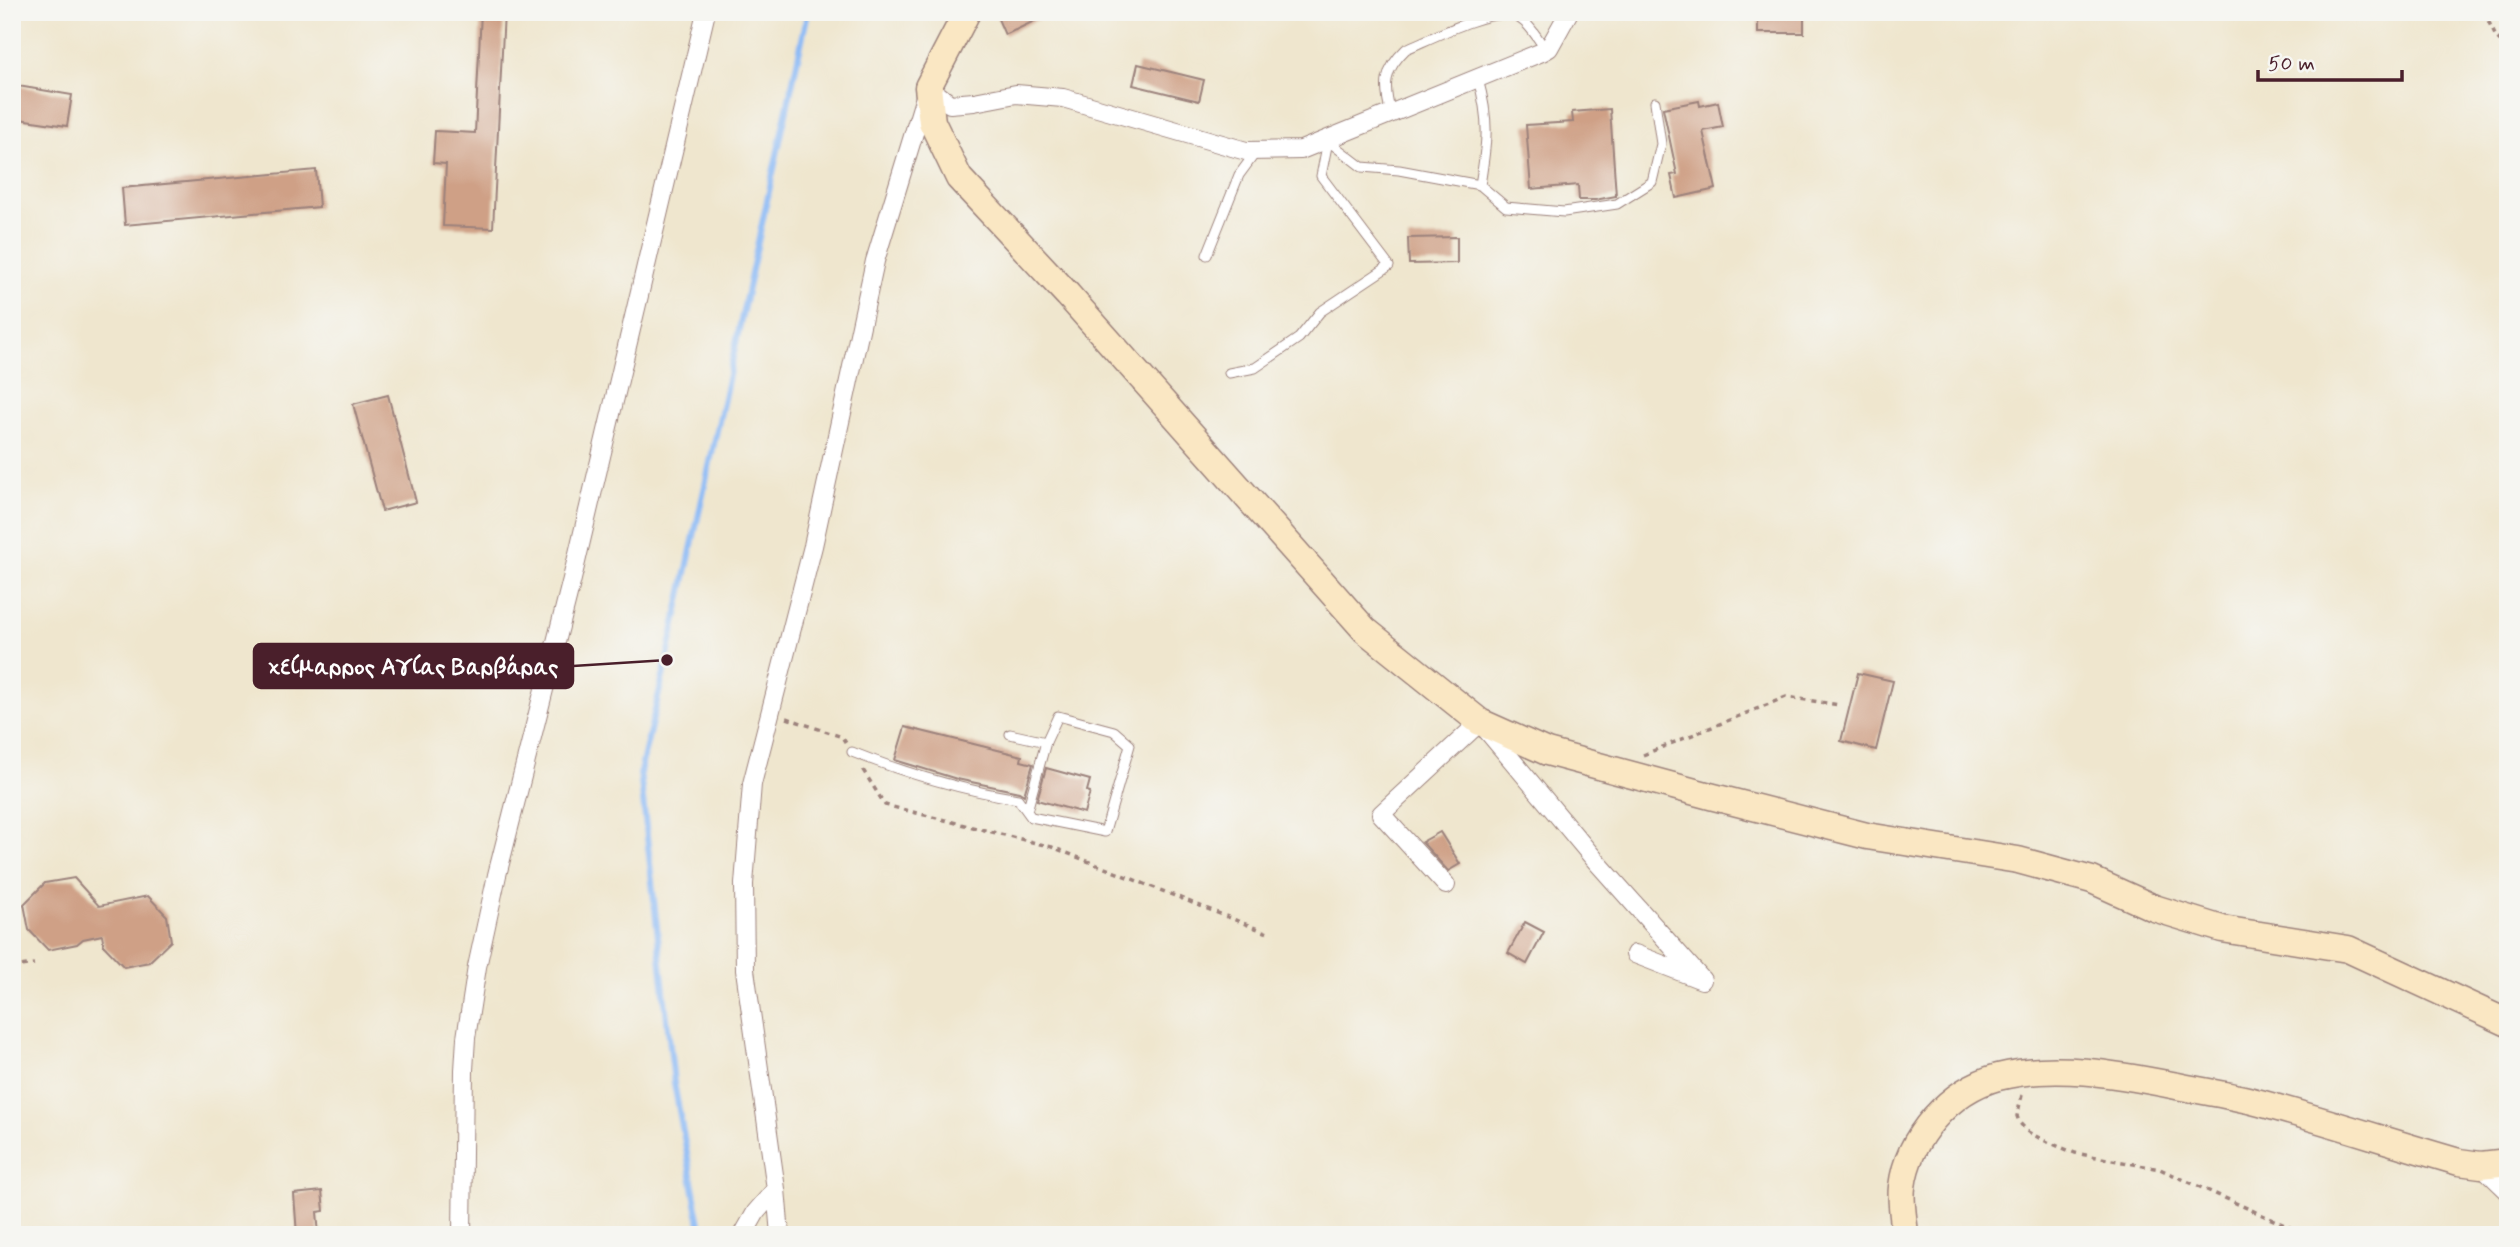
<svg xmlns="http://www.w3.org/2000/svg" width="2520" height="1247" viewBox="0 0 2520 1247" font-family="Mynerve,sans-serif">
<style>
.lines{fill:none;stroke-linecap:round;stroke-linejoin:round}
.stream{stroke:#8bbaf6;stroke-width:6}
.building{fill:#cfa086}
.lane-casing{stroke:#9c827c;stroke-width:11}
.street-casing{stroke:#9c827c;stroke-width:20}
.secondary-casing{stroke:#9c827c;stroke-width:29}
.path{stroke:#9c827c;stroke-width:3.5;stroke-dasharray:5 5;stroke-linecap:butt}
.lane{stroke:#fff;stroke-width:9}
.street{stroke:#fff;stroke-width:18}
.secondary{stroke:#fae7c3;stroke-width:26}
.leader{fill:none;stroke:#4a1f2b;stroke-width:2.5}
.callout-dot{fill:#4a1f2b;stroke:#f6f6f2;stroke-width:2.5}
.callout{fill:#4a1f2b;stroke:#4a1f2b;stroke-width:2.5}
.callout-label{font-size:23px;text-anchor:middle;font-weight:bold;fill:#fff}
</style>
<rect width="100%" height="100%" fill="#f6f6f2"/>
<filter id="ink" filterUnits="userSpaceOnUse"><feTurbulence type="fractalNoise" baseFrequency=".0143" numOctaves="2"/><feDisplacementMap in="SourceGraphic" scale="14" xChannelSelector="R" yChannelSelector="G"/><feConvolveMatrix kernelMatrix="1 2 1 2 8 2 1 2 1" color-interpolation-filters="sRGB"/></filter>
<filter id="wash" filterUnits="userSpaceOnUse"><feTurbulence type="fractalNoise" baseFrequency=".00686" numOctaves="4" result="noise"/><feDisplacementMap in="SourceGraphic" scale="28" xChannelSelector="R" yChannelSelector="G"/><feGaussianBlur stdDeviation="1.57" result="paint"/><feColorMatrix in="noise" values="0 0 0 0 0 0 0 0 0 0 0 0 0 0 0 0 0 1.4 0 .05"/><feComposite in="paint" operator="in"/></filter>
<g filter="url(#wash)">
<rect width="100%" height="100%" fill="#efe6ce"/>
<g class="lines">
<path class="stream" d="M702,1235L674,1083L640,772L667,660L808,12"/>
</g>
<g id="blocks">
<path class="building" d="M481,12H504L493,228L443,226L446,164L433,163L435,131L475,133Z
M995,12H1053L1005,35Z
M1758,12H1804V33H1758Z
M1138,64L1204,80L1199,101L1133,85Z
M12,85L72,95L67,126L12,118Z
M1699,101L1700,106L1718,102L1723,127L1703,131L1716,189L1676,198L1671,175L1677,174L1663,108Z
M1610,109L1616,196L1595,200H1579L1578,185L1531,189L1526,125L1573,122L1572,112Z
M316,170L319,207L125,225L122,188Z
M1457,237V263L1409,264L1408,238Z
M388,395L416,502L382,511L353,404Z
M1858,673L1893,681L1876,750L1841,741Z
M905,727L1022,756L1021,761L1033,764L1024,795L1019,792L957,779L895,760Z
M1046,768L1090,780L1087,791L1090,792L1084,813L1037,800Z
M1440,832L1460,864L1448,871L1422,842Z
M74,878L99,906L148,896L167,916L171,941L149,962L124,967L104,946L102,935L83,939L77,944L48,950L29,930L24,904L45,883Z
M1525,922L1544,932L1527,964L1508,953Z
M322,1191L324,1211L317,1212L319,1235H297L294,1194Z"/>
</g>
</g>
<g filter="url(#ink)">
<use href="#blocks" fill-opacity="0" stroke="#9c827c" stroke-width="2"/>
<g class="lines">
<defs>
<path id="lane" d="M1478,79C1490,122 1487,142 1480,185
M1391,114C1383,85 1384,70 1406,49C1430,39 1489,9 1511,15C1527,18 1537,38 1546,50
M1207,255L1239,175L1256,152
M1229,373L1255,368L1299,338L1320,312L1389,266L1321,176L1328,141L1362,167L1399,170L1480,185L1506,207L1564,212L1617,204L1652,182L1661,144L1655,102
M852,752C905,773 962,790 1018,799L1031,817L1105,832L1130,745L1114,731L1058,716L1046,742L1010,734
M1027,811L1046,742"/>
<path id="street" d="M1446,885L1381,814L1480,722L1596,861L1702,980L1635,954
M2481,1165L2508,1191
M776,1189L780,1235
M462,1235L464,1070L466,1038L477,967L497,875L572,579L706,12
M743,1235L756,1212L776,1189L745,970L744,884L752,784L813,546L875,261L928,87L950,104L974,102L1016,94L1063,98L1246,151L1301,150L1542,52L1549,48L1569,12"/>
<path id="secondary" d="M967,12L928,87L932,122L959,178L1068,295L1365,630L1480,722L1547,752L1710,796L1867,836L2018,860L2092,880L2154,908L2222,929L2348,949L2508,1023
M1905,1235C1904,1220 1900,1202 1902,1187C1908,1137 1950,1090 1998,1077C2054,1063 2116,1074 2172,1085C2201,1091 2231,1095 2260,1103C2327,1121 2393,1143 2459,1162L2481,1165L2508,1162"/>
</defs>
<use href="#lane" class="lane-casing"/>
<use href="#street" class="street-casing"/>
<use href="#secondary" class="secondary-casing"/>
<path class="path" d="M2484,12L2496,37L2508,48
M787,718L842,737L846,743
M1643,755L1786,697L1839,705
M863,770L885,805L1052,847L1268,933
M12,967L34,964
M2022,1095L2017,1116L2019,1122L2028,1132L2043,1140L2075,1153L2160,1169L2307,1235"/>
<use href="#lane" class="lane"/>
<use href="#street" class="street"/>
<use href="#secondary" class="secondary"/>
</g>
</g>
<path class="leader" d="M667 660L573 666"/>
<circle class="callout-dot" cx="667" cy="660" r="7"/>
<rect class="callout" x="254" y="644" width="319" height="44" rx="7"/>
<g class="callout-label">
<text x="413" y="674">χείμαρρος Αγίας Βαρβάρας</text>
</g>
<rect width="2520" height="1247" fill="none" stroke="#f6f6f2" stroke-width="42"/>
<path d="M2258 70v10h144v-10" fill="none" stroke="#4a1f2b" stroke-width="3.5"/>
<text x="2268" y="70" font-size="21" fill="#4a1f2b" stroke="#f6f6f2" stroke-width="5" paint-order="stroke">50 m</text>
</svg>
